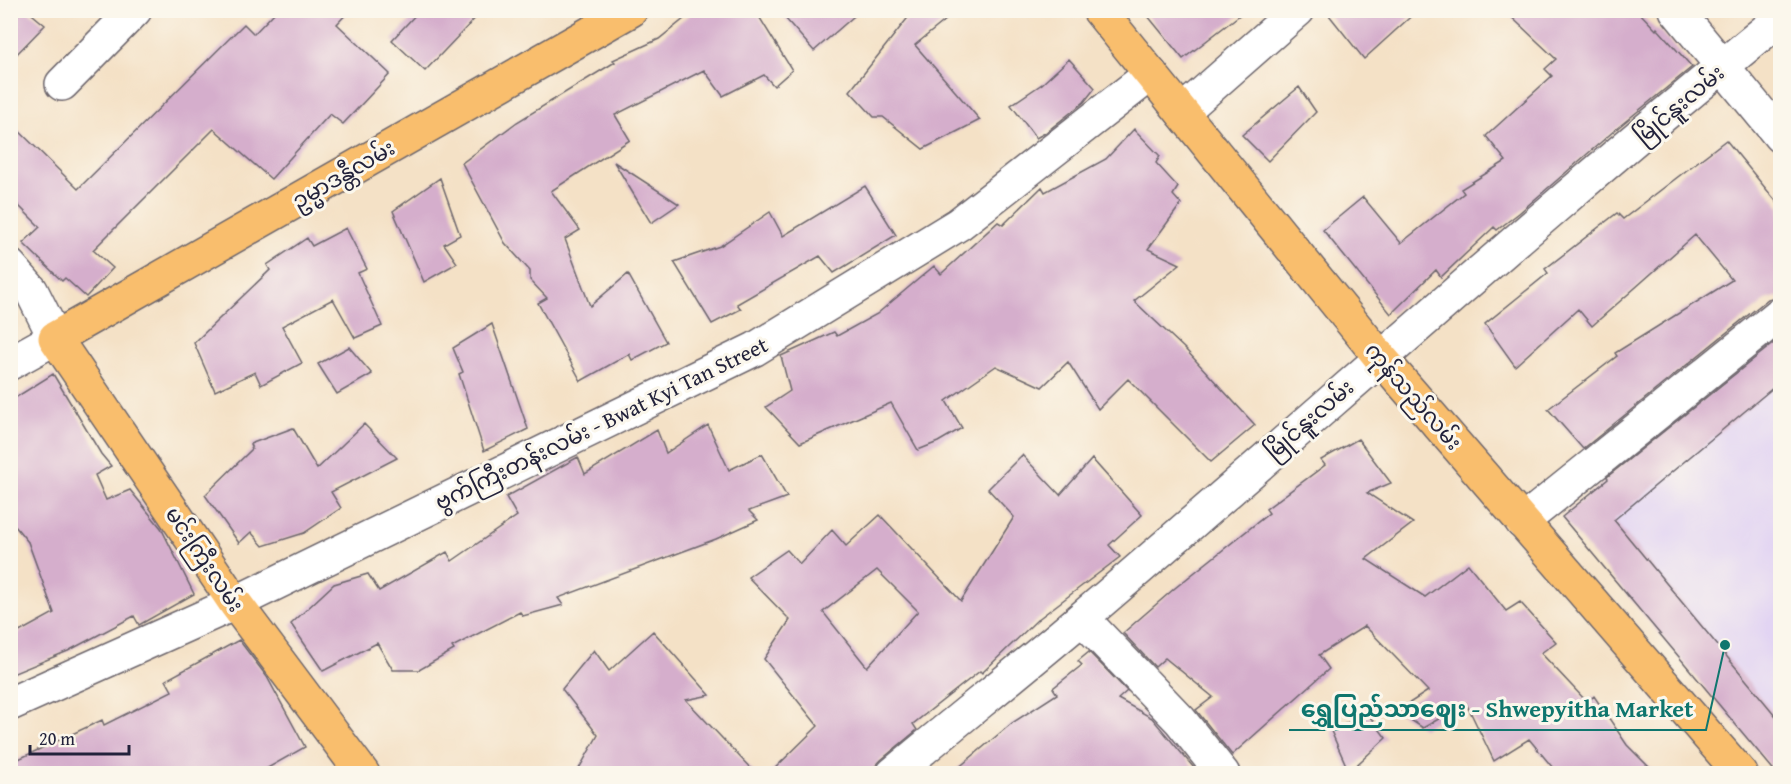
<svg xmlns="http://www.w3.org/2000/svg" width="1791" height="784" viewBox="0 0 1791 784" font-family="'Gentium Book Plus','Noto Sans Myanmar',serif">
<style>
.built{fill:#e2d4f3}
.building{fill:#d5aecc;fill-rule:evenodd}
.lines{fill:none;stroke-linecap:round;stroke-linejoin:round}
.minor-casing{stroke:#6c656c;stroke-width:36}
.major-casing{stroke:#6c656c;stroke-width:36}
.minor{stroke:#fff;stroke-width:33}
.major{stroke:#f9be6d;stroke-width:33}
.labels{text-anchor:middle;stroke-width:6;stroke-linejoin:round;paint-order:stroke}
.street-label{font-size:22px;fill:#22223b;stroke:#fbf7ec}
.leader{fill:none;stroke:#0f766e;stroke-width:2}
.callout-dot{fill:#0f766e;stroke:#fbf7ec;stroke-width:2}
.callout-label{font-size:24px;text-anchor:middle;font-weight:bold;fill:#0f766e;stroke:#fbf7ec;stroke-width:6;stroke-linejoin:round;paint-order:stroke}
</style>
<rect width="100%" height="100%" fill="#fbf7ec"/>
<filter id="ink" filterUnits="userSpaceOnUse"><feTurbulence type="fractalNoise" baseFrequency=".0167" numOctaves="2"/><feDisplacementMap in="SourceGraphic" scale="12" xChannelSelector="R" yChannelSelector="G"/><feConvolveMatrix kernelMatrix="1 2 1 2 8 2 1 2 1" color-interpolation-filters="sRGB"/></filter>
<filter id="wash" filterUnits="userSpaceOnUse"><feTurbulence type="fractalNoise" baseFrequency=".008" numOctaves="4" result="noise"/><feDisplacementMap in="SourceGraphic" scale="24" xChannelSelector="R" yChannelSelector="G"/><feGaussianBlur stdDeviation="1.35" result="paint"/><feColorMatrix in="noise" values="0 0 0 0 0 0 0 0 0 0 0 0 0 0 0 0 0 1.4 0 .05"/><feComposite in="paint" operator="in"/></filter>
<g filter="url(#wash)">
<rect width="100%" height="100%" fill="#f4e1c6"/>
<path class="built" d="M1780,335V773H1777L1562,517Z"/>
<g id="blocks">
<path class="building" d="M10,10H27L45,25L10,61Z
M277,10H350L337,24L390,74L343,124L330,114L271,179L214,129L93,250L113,268L86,297L65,278L62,281L23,243L40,227L10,197V122L78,189L244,24L254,34Z
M420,10H483L425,71L392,40Z
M695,10H755L792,70L774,86L764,75L723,96L704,70L615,115L630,140L551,191L580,230L565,239L590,306L628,274L666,342L632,360L629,354L581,381L538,303L547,298L530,280V271L505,243L462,163L517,122L615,62L613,60L659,39Z
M778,10H861L814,51Z
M914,10H958L915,45L980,120L923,149L883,117H874L850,91Z
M1143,10H1246L1183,59Z
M1325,10H1418L1364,59Z
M1504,10H1637L1656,30L1657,28L1692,67L1615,130L1519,213L1497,230L1494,227L1441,277L1436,270L1391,314L1323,230L1363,197L1401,243L1464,193L1461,189L1506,161L1486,136L1552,76L1545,69L1556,59Z
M1069,59L1095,88L1084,102L1045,133L1036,138L1011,105L1042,84Z
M1299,87L1316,112L1268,161L1242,135Z
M1134,129L1160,156L1156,163L1178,187L1173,195L1181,204L1148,249L1180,264L1134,301L1186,350L1255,425L1211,462L1128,379L1098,409L1068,362L1042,387L996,366L946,401L962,428L938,442L918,450L891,403L800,443L766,407L790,391L781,356L834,332L837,336L877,314L934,266L941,274L998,222L1003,225L1042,187L1045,192L1106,159Z
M1726,140L1780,206V296L1768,299L1583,449L1548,409L1617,356L1615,353L1732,280L1695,235L1592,326L1578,309L1515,366L1485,324L1548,273L1545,269L1617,213L1623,219Z
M614,162L679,204L651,223Z
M440,178L460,235L444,244L457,263L424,282L393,211Z
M865,186L896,235L834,273L820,256L737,304L741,309L712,324L674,262L720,246L770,212L783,236Z
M346,228L367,269L358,273L382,326L355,338L333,299L282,326L302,363L261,385L255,372L215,391L194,343L270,270L267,265L307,238L312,246Z
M492,324L528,429L484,451L459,374L463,372L453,348Z
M1780,338V382L1614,520L1780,721V774H1777L1562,517L1608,479L1607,477Z
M349,347L372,374L337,394L318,364Z
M53,374L101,454L111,466L95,475L106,500L130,490L161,528L194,594L139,625L134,616L68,651L10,675V637L54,613L28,542L10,520V401Z
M364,424L397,458L331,492L341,508L304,533L263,546L251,532L239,543L205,495L252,449L250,444L293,428L317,469Z
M708,425L729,470L762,454L787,497L749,511L758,520L716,539L558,598L563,605L523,616L520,612L452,647L454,650L419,670H393L377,643L323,671L291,624L334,584L368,574L379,591L447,552L452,561L517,516L506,497L578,457L585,474L657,430L666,453Z
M1358,439L1391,483L1367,493L1413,523L1366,559L1425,597L1468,564L1506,611L1520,602L1556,642L1541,653L1587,702L1594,696L1627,745L1656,774H1558L1529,739L1494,761L1466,703L1423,728L1397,711L1428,691L1365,626L1319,655L1329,669L1232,755L1196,710L1213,697L1165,658L1155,667L1123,633L1175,588L1269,513L1266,509L1325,465L1321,460Z
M1022,455L1060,495L1092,459L1142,515L1109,545L1120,557L1037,620L982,673L980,671L913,724L917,730L881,760L868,774H769L818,726L764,659L790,620L748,577L787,550L800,564L832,530L846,546L880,515L961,601L1014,517L988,489ZM877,570L918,611L867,667L823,612Z
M653,631L710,695L686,700L756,774H576L598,735L562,689L594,650L609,671Z
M239,640L267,677L305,747L257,774H10V763L102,720L104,725L172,691L166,680Z
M1089,652L1127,691L1118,699L1152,718L1199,774H951L1012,723L1057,694L1053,688L1082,665L1078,661Z
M1367,713L1386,738L1349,772L1331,731Z"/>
</g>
</g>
<g filter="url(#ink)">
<use href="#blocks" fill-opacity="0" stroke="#6c656c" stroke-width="1.5"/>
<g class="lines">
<defs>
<path id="minor" d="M1676,10L1780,136
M62,84L135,10
M1182,112L1298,10
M10,266L31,290L55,338L10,363
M1522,522L1780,314
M1082,618L1180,720L1223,774
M10,704L235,603L755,349L959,224L1151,74
M893,774C956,721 1021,670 1083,617C1316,418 1542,212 1780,19"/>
<path id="major" d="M1099,10L1380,357L1741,774
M363,774L235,603L55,338L631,10"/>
</defs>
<use href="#minor" class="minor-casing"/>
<use href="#major" class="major-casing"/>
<use href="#minor" class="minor"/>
<use href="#major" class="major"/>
</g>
</g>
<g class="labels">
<g class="street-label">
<text transform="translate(1679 104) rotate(-40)" y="8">မြိုင်နူးလမ်း</text>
<text transform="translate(343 174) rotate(-30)" y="8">ဥမ္မာဒန္တီလမ်း</text>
<text transform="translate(1414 396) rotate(49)" y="8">ကုန်သည်လမ်း</text>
<text transform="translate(1309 419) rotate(-41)" y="8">မြိုင်နူးလမ်း</text>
<text transform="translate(601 423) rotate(-26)" y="8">ဗွက်ကြီးတန်းလမ်း - Bwat Kyi Tan Street</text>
<text transform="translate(205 559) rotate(56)" y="8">မင်းကြီးလမ်း</text>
</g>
</g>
<path class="leader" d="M1725 645L1706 730H1289"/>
<circle class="callout-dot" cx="1725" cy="645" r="6"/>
<g class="callout-label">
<text x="1497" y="717">ရွှေပြည်သာဈေး - Shwepyitha Market</text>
</g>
<rect width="1791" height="784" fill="none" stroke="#fbf7ec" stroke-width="36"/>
<path d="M30 745v9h99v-9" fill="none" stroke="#22223b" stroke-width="3"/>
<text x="39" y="745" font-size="18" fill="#22223b" stroke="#fbf7ec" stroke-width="4.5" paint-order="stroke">20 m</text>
</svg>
